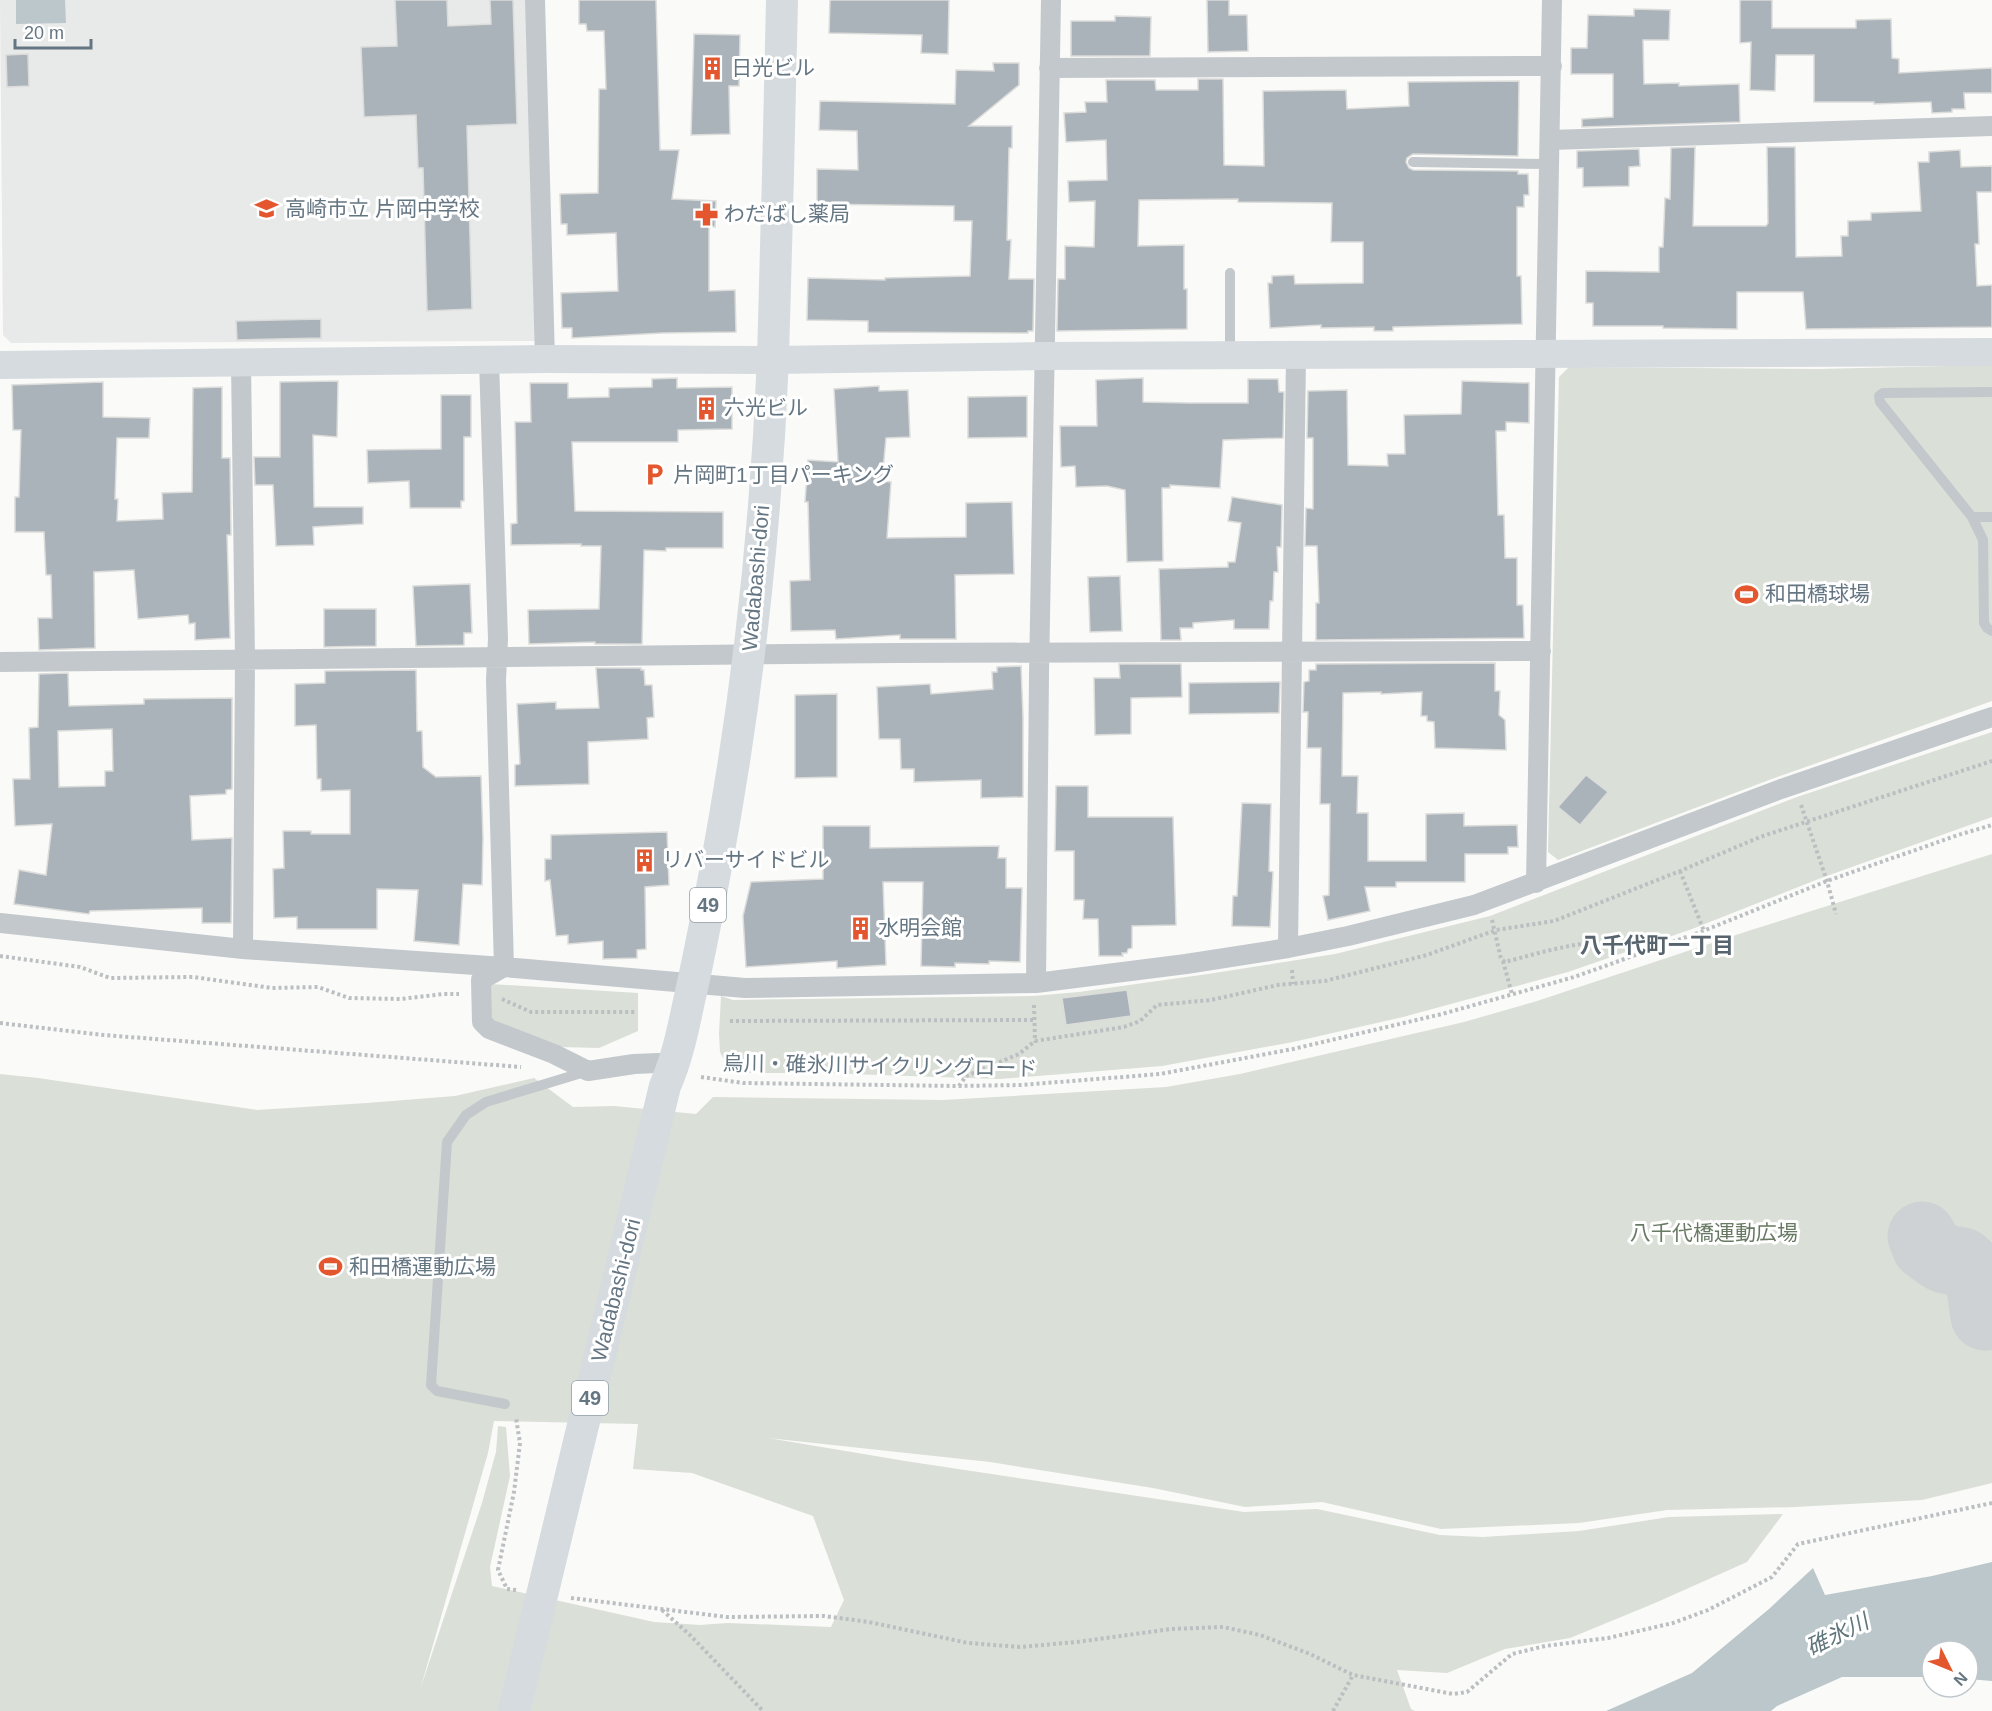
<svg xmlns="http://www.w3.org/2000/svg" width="1992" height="1711" viewBox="0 0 1992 1711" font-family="Helvetica,'Noto Sans JP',sans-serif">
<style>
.built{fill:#e8e9e9}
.green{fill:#dadfd7;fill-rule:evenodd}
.water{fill:#bbc7cb}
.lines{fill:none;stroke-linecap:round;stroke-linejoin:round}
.taxiway{stroke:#ced2d4;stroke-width:69}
.building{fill:#aab3b9;stroke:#dcdcda;stroke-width:1.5;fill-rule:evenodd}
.path{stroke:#bbbfc2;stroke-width:4;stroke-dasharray:3 3;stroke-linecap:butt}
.lane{stroke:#c3c8cc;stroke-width:10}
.street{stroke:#c3c8cc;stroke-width:20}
.secondary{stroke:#d6dbdf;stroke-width:28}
.primary{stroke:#d6dbdf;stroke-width:32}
.labels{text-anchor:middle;stroke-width:6;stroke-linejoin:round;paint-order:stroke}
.shield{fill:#fff;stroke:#939fa8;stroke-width:1.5}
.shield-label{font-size:20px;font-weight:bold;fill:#657683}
.poi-label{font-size:21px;fill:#657683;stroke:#fff;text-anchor:start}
.street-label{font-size:21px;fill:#657683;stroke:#fff}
.park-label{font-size:21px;fill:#687a64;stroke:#fff}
.neighbourhood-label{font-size:22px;font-weight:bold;fill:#57646e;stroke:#fff}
.water-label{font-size:22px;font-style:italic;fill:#60757c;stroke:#fff}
</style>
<rect width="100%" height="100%" fill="#fafaf8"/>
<path class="built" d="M0,0H526L536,341L11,343L3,335Z"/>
<path class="green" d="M1992,365V701L1769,780L1558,860L1548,852L1559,377L1569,367L1819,369Z
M1992,732V817L1821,878L1692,929L1568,972L1403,1017L1293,1042L1162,1066L999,1079L820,1073H750L736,1071L725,1062L720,1052L719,1034L721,996L733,1000L1033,996L1079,992L1208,974L1335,954L1490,916L1797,797Z
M1992,854V1483L1922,1500L1795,1507L1667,1510L1579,1523L1441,1529L1322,1502L1245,1507L1153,1488L990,1462L768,1438L905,1461L1244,1512L1317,1509L1440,1535L1483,1537L1579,1531L1669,1517L1783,1514L1747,1562L1655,1603L1570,1638L1505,1649L1447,1673L1397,1670L1411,1709L1415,1711H0V1074L38,1078L257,1110L367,1103L455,1096L534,1078L573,1107L614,1106L696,1114L713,1097L943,1100L1166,1087L1240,1074L1464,1022L1534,1002L1748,931ZM494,1421L638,1424L633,1469L692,1473L813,1516L844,1600L831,1627L728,1623L700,1625L654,1622L492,1586L490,1567L510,1476L506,1427L498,1426L496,1452L482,1503L420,1690L488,1453Z
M490,984L638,993V1031L599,1048L560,1047L488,1023Z"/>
<path class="water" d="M16,0H65L66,23L16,24Z
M1992,1562V1681L1968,1679V1651H1932V1677H1842L1777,1706L1771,1711H1606L1692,1673L1769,1609L1813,1568L1825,1595L1932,1576Z"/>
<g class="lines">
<path class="taxiway" d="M1922,1236L1926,1246L1938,1255L1945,1259L1962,1262L1971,1270L1980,1282L1985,1316"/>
</g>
<path class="building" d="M395,0H447L448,26L491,24L490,0H513L517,124L467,126L472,309L427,311L423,168H418L416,115L364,117L361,47L397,46Z
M579,0H656L660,150H679L672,199L716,201L715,227L709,226V291L735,290L736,332L662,333L572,338V328H562L561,293L618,291L616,233L567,235V224H561L560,194L598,193L599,89H606L604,31H587L586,24H579Z
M830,0H949L948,54L921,53L922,35L829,33Z
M1207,0H1229V15H1247L1248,51L1208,52Z
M1740,0H1772V28H1856V20L1891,19L1892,58L1899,59V73L1992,68V93H1964L1965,109H1952V112L1932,113L1931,102L1874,104V102H1814V55H1776L1775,91L1750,90L1751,42L1740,43Z
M1634,9L1670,10L1669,40H1643L1644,84L1679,83V86L1739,84L1740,122L1582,127V119L1613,117V74H1571V48H1587L1588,15L1634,16Z
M1115,16L1151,17L1150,56H1071V21H1115Z
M694,34L740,35L739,86H729L730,134L691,135Z
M28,54L29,86L7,87L6,55Z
M993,63H1019V85L969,126H1012V148H1009L1007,240H1011L1009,279H1034L1033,331H1028V333L868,332V321L807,320L808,278L885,280V278L970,276L972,221H954V206L817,204V169L858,170L857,131L819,130L820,101L955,104L956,70L994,71Z
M1198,79H1223L1224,165L1264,166L1263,91L1346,90L1347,109L1409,106L1408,82L1519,81L1518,156L1413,154L1407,158L1406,162L1409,168L1413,170L1518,171V174H1528L1529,195H1524V207H1517V276H1521L1522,324L1393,327V331H1374V327L1321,328V325L1270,328L1268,283H1272V276L1294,275L1295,284L1363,283V242H1331L1332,203L1238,202V199L1139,200L1138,246L1184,245V289H1187V329L1057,331L1058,279H1065V246L1094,247L1095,201L1069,202L1068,181L1107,180L1106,140L1066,142L1064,113L1086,112L1085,102H1107L1106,80H1155L1156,90H1198Z
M1695,147L1693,226H1766L1768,223L1767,147H1795L1796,257L1842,256L1841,236H1848V221L1871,220V213L1921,211L1918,162H1929V152L1960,150L1961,167L1992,166V192H1977L1979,244H1975L1977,286L1992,285V327L1806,329L1803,292H1737V329L1663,328V326H1593V303H1586V271L1659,272V247H1663L1665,198L1670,199L1671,148Z
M1639,149L1640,166L1629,167V186L1583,187V168H1577V151Z
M321,319V338L237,340L236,321Z
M677,378V388L732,387V429L678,430V442H572L575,511L723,512V548H666V551L644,550L642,644H595V642L529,644L528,610L599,609L601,546H581V544L511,545V524L517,523L515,422H531L530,383H568V398L609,397V388L652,387V379Z
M1143,378V402L1188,403H1248V379H1278L1279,392H1284L1283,438L1223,440L1220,488L1170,485V488H1162L1163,561L1127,562L1125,490L1107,486L1076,487L1075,466L1061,467L1060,426H1097L1096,380Z
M338,381L337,437L313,435L314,507H363V524L313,527L314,545L276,546L273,485H255L254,457H280V382Z
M1462,381L1529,383V423L1506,422V431H1496L1498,515H1504L1505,558H1517V605H1523L1524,638L1316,640V603H1319L1317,546H1305L1306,508L1313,509V438H1307L1308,391L1347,390L1348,465L1388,466L1387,454H1405L1404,415L1461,414Z
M103,382V417L150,418L149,438H117L115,499H118L117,521L163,519L162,493L192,492L193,388L222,387V458H230L231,535H227L230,638L195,640V623L189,624L188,615L138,619L134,570L94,572L95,648L39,650L38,618H52L51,575H46L44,532H15V497H19L21,430H13L12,385Z
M879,386V391L908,390L910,437L886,438L882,481L891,482L887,538L966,537V503L1012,502L1014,574L955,575L956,639H900V635L836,639L835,630L791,631L790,581L810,580L808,502H805L808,460L838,462L834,389Z
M441,395H471V437H464V501H461V508H410L409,481L368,483L367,450L441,449Z
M1027,396V437L968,438V397Z
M1232,497L1282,505L1281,547H1277L1278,572H1274L1273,601H1270L1269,629H1234V620L1193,623V628H1180L1181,640H1161L1159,569L1228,567V562H1235L1241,523L1228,521Z
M1120,576L1122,631L1090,632L1088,577Z
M470,584L472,633H464V645L416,646L413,586Z
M324,609H376V646L324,647Z
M1495,663V691H1500L1499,715L1505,720L1506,750L1435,748L1434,722L1427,721V716H1421L1422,692L1381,694V692L1343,693L1342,776H1358L1357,813H1368V861H1426V814L1464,813V826L1517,825L1518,847H1508V854H1465V882H1396V887H1365L1370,911L1328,920L1323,896L1329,895L1330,804H1320L1321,748H1307L1308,712H1303L1304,682L1309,681V670H1316V664Z
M1119,664H1181L1182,697L1131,698V734L1095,735L1094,678H1120Z
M1021,666L1023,717V797L981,798V780L914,782V769H901L900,739H879L877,687L930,684L931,694L993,689L992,672H997V667Z
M596,668H641V670H644L645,685H652L654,717L647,718L648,739L588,742L589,784L515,786V765L520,764L517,704L556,702V709L599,708Z
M416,670L417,731H422L423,767L436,777L481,776L483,838L482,885L463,884L459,945L414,941L418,890L377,889V929H297V917L274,918L273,869L284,868L283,831H311V834H350V790L321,791V779H317L316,725L295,726V684L325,683V671Z
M68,673L69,706L144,704V699L232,698V789L226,790V794L190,796L192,840L232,838L231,923H202V908L90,911L89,914L14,904L19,870L46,875L52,824L15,826L13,779H30L29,728L38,727L39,674ZM112,729L113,771H105V786L59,787L58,731Z
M1280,682L1279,713L1189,714V683Z
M837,694V777L795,778V695Z
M1586,775L1608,792L1580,825L1558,807Z
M1056,786H1088V817H1173L1176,925L1132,926V948L1128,949L1127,953H1122L1123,956H1099L1098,919H1083L1084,900H1074V851H1055Z
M1242,803L1271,804L1269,871L1273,872L1270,927L1232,926L1233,896H1237Z
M823,826H870V848L999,846L998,858H1006V888H1022L1020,962L989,961V964L955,963V967L921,966L923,882H883L886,965L837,968V961L746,967L743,916L751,882L823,879Z
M667,832L669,885L645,887L646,949L637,950V958L603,959V941L568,944V935L556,936L550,880L545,881V859H551V835Z
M1127,990L1131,1016L1066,1025L1062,998Z"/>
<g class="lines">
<path class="path" d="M1801,805L1827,881L1836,914
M1680,871L1704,931
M1492,920L1501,959L1505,962C1543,952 1615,929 1650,950
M0,956L80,967L110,978L193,977L272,988L318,987L349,998L401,999L443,994H459
M1503,961L1512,994
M1292,970L1293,984
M502,999L531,1012H637
M1034,1005L1035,1041L1124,1027L1140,1021L1157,1005L1211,1000L1278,985L1325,981L1427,955L1496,930L1554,921L1680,871L1760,837L1992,761
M730,1021L1034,1020
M0,1023L103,1035L521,1067
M701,1077L743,1083L956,1086L1021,1085L1160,1074L1293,1049L1442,1014L1574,977L1703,931L1827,881L1958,835L1992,825
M959,1086L966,1076L1019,1054L1035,1041
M516,1590L507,1589L498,1570L514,1492L520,1443L516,1418
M571,1598L727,1617L824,1616L869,1622L968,1643L1020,1647L1077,1642L1171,1629L1223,1627L1260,1635L1310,1654L1353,1675L1453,1694L1467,1692L1512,1654L1545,1646L1608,1638L1673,1623L1708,1610L1772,1577L1798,1544L1992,1503
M662,1610L689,1634L763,1711
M1333,1711L1353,1675"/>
<path class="lane" d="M1413,162L1549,164
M1230,354V273
M1992,392L1883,393L1879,396L1880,402L1972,517L1983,540L1984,623L1987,628L1992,631
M1972,517H1992
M505,1404L437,1391L431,1385L447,1142L466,1115L486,1102L588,1071"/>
<path class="street" d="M535,0L545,359
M1049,68L1552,66
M1550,140L1992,126
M489,361L498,639L496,680L504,967L481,980L482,1022L489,1029L554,1054L588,1071L634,1064L658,1063L675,1065
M241,363L245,660L243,949
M0,662L896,653L1541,651
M1536,883L1552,0
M0,923L243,949L504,967L745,988L1036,983L1186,964L1288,948L1348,936L1474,905L1781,789L1992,717
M1288,948L1296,356
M1036,983L1039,674L1051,0"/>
<path class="secondary" d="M0,365L545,359L773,360L1046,356L1992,352"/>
<path class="primary" d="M514,1711L665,1086C677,1059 683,1030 689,1001C699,958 707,915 715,872C747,702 766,530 773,358C777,239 779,119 782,0"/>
</g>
<defs>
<symbol id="building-bare" viewBox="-9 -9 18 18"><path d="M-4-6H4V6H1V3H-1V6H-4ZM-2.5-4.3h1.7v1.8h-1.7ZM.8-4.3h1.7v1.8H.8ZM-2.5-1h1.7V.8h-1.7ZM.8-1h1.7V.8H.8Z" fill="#e4572e" stroke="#fff" stroke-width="2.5" paint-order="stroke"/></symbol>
<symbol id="school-bare" viewBox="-9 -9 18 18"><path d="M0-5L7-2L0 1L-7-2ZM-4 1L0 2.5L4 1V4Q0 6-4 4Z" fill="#e4572e" stroke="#fff" stroke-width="2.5" paint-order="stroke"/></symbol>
<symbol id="pharmacy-bare" viewBox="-9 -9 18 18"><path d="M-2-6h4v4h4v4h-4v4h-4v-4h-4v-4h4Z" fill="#e4572e" stroke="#fff" stroke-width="2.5" paint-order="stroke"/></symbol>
<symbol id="parking-bare" viewBox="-9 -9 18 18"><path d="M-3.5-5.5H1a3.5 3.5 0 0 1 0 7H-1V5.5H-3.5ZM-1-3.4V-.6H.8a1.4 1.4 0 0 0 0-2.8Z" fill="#e4572e" stroke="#fff" stroke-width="2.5" paint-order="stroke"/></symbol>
<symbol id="stadium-bare" viewBox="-9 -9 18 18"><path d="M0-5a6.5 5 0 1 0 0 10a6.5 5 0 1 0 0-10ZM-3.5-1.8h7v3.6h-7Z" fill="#e4572e" stroke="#fff" stroke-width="2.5" paint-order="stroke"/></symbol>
</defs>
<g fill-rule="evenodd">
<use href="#building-bare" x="696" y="52" width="33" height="33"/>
<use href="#school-bare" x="250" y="192" width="33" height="33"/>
<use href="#pharmacy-bare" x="690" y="198" width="33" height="33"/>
<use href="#building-bare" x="690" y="392" width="33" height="33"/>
<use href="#parking-bare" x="638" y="458" width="33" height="33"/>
<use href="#stadium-bare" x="1730" y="578" width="33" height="33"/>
<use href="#building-bare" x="628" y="844" width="33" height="33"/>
<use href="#building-bare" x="844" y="912" width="33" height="33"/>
<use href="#stadium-bare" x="314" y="1250" width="33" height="33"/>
</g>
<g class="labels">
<g class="shield">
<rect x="690" y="888" width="36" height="34" rx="4.5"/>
<rect x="572" y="1381" width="36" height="34" rx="4.5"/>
</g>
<g class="shield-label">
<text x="708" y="912">49</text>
<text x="590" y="1405">49</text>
</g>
<g class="poi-label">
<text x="731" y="75">日光ビル</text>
<text x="285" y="216">高崎市立 片岡中学校</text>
<text x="724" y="221">わだばし薬局</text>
<text x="724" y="415">六光ビル</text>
<text x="673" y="482">片岡町1丁目パーキング</text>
<text x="1765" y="601">和田橋球場</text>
<text x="662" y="867">リバーサイドビル</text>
<text x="878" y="935">水明会館</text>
<text x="349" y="1274">和田橋運動広場</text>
</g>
<g class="street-label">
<text transform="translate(756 578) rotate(-85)" y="7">Wadabashi-dori</text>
<text transform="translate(880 1066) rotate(1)" y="7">烏川・碓氷川サイクリングロード</text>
<text transform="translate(616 1290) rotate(-76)" y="7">Wadabashi-dori</text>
</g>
<g class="park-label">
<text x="1714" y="1240">八千代橋運動広場</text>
</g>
<g class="neighbourhood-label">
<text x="1657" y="953">八千代町一丁目</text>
</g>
<g class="water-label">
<text transform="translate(1837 1634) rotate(-26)" y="8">碓氷川</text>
</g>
</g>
<g transform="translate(1950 1669) rotate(133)"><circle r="28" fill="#ffffff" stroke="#c1c8cd" stroke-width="1.5"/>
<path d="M0-4.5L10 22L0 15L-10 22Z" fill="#e4572e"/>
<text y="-9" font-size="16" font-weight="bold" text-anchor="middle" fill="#657683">N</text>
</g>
<path d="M15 39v9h76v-9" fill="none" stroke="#657683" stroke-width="3"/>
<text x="24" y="39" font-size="18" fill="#657683" stroke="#ffffff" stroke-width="4.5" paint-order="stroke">20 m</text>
</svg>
